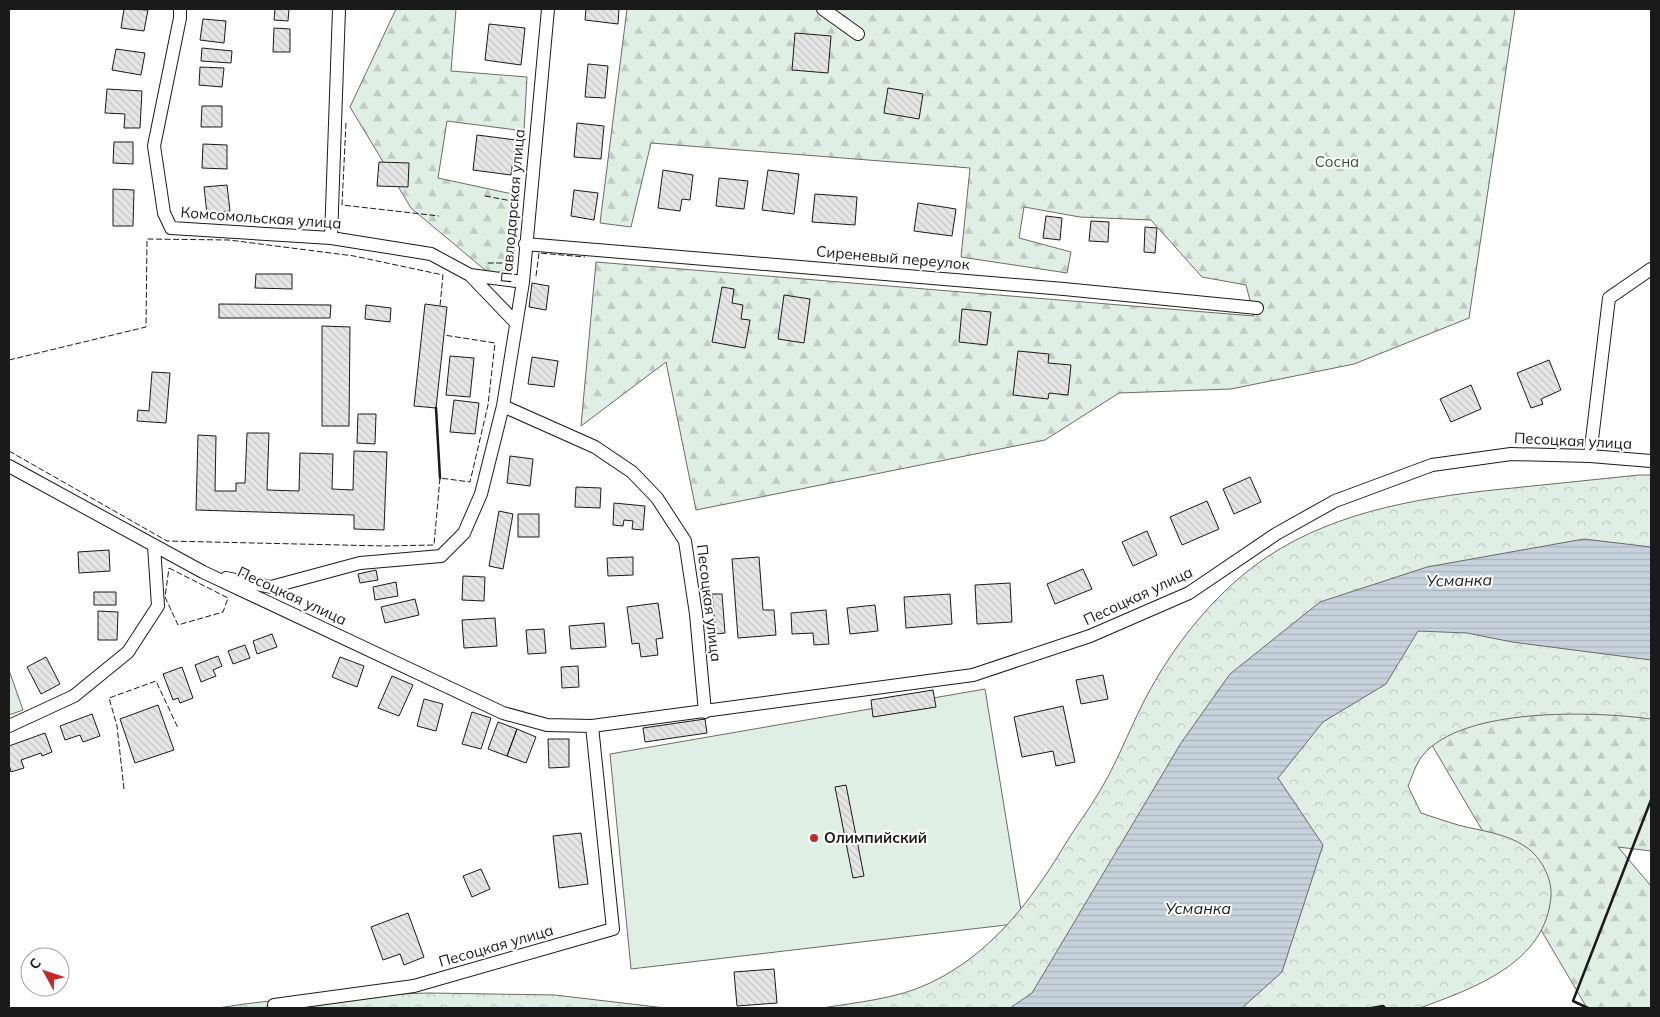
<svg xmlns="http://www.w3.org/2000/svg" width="1660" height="1017" viewBox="0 0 1660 1017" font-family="Mulish,sans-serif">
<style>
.grass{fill:#e0efe3;stroke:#6a6a6a}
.forest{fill:url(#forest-firs);stroke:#6a6a6a}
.park{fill:url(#park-crowns);stroke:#6a6a6a}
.water{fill:url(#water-rules);stroke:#6a6a6a}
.building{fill:url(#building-back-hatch);stroke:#1a1a1a}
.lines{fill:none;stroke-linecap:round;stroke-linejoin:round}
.street-casing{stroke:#1a1a1a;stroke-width:14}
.street{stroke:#fff;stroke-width:12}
.fence{stroke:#1a1a1a;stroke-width:1;stroke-dasharray:6 2.5;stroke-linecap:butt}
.wall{stroke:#1a1a1a;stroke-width:2.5}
.poi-dot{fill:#c62828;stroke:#fff;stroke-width:2}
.labels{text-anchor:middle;stroke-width:4;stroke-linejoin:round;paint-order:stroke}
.park-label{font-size:15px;fill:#2b5a34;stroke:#fff}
.street-label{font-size:15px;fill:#1a1a1a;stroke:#fff}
.poi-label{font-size:15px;font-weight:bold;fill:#1a1a1a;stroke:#fff;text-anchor:start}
.water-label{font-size:16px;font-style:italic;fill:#1a1a1a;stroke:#fff}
</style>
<defs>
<pattern id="forest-firs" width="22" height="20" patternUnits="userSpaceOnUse" patternTransform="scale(1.25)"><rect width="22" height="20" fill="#e0efe3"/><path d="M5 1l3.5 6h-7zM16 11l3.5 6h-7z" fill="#c0ccc2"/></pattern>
<pattern id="park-crowns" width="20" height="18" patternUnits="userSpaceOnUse" patternTransform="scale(1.25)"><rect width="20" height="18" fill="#e0efe3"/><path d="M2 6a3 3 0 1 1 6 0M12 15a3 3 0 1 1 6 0" fill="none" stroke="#c0ccc2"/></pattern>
<pattern id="water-rules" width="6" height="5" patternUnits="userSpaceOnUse" patternTransform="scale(1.25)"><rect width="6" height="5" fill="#c6d2dc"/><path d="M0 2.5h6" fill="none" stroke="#aab4bc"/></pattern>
<pattern id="building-back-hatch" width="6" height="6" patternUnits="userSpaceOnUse" patternTransform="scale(1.25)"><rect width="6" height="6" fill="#e6e6e6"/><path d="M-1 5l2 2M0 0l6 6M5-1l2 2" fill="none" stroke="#c5c5c5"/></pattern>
</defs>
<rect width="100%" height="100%" fill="#fff"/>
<path class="grass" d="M985,689L1023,923L631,969L610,754Z"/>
<path class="forest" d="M396,9H456L451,71L527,77L524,131L447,121L438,178L517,195L514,266L491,275L411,208L350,107Z
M627,9H1515L1469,318L1354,364L1231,389L1119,393L1045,440L696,510L666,362L581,426L596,262L1254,316L1246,285L1202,277L1151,220L1080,217L1024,207L1019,238L1071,252L1067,273L961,257L970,168L651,143L631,227L600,223Z
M9,670L23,710L9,715Z
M1651,672V851L1618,847L1651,886V1008H1587L1397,686Z"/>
<path class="park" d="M1639,475H1651V719C1593,711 1463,707 1423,755C1416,763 1412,777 1408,786L1421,813C1433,817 1445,821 1458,825C1481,831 1506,833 1526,847C1541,857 1552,878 1551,896C1546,963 1474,988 1420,1008H822C858,1002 897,999 930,983C989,955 1028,905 1061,851C1073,830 1089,810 1101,789C1120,757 1132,722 1150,690C1178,639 1219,589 1267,557C1339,509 1430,496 1513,488C1555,484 1597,479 1639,475Z
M429,993L555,995L665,1008H218C288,996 358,995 429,993Z"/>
<path class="water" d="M1584,539L1651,547V660L1512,642L1467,633L1418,631L1386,684L1323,722L1278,778L1323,845L1282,972L1242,1008H1010L1032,993L1181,743L1230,674L1320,602L1427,567Z"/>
<path class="building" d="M124,9L148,10L144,31L121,28Z
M275,9H289L288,21L274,20Z
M586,9H619L618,24L585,20Z
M203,19L226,21L224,43L200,40Z
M489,24L525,28L521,65L485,60Z
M274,28L290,29V52H273Z
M795,33L831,36L828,73L792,70Z
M202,48L232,51L231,63L201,61Z
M116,49L145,53L141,75L112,70Z
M588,64L608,66L605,98L585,97Z
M200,67L224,68L222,87L199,85Z
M888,88L923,94L919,119L884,113Z
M107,89L142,91L140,128H124L125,114L105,113Z
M202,106H222V127H201Z
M577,123L604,126L601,159L574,157Z
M477,135L516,140L511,175L473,170Z
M114,142H133V164L113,163Z
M203,144L227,145V169L202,168Z
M379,162L409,163L408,187L377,186Z
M663,170L693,175L690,200L682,199L680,211L658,208Z
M768,170L799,174L794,214L762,210Z
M719,178L748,181L744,209L716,206Z
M227,185L230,211L207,214L204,187Z
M113,189L134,190L133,226H113Z
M574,190L598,193L594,220L571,216Z
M815,194L857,197L855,225L812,222Z
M918,203L956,209L952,236L914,231Z
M1046,216L1062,218L1060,240L1043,238Z
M1091,221L1109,222L1108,242L1089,241Z
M1145,227L1157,228L1155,253L1144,252Z
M256,274H292V289L255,288Z
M532,283L549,286L546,310L529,307Z
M722,287L734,289L732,303L743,305L741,319L750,320L745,348L712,342Z
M784,295L810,299L804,343L778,339Z
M219,304L331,305L330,318H219Z
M425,304L447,307L436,408L414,406Z
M366,305L391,308L390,322L365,319Z
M962,309L991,312L987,345L959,342Z
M322,326L350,327L349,426H322Z
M1018,351L1049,354L1048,363L1071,365L1068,395L1049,393L1048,399L1013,395Z
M450,356L474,358L470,397L446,395Z
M532,357L558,361L554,387L528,384Z
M1549,360L1561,390L1541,399L1543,404L1531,408L1517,373Z
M152,372L170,373L166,423L137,421L138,410L149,411Z
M1471,385L1481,409L1451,422L1440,399Z
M454,400L479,403L475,434L450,432Z
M358,414H376L375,444L357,443Z
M247,433H269L267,490L299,491L300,453L333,454L332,489L353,490L354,451L387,452L384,530L354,529V515L196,510L198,435L216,436L215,491H236V483H245Z
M510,456L533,459L530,486L507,483Z
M1250,477L1261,502L1234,514L1223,489Z
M576,487L601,488L600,508L575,507Z
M1207,501L1219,529L1182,545L1170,517Z
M614,503L645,506L643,530L632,529L633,521L624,520L623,526L613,525Z
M499,511L513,514L503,569L489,566Z
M518,514H539V537H518Z
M1147,531L1157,555L1133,566L1122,542Z
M109,550L110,571L79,573L78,552Z
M633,557V575L608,576L607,558Z
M759,557L763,610H774L776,635L738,638L732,559Z
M1083,569L1092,589L1055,604L1047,584Z
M376,570L378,580L360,583L358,574Z
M463,576L485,577L484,601L462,600Z
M396,582L398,596L375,600L373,587Z
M1010,583L1012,622L977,624L975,585Z
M94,592H116V605H94Z
M712,594H722L725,633L716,634Z
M950,594L952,624L906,628L904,597Z
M415,599L419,615L385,623L381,607Z
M658,603L663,638L656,639L658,655L641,657L639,643L632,644L627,607Z
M875,605L878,631L850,634L847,608Z
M826,610L829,644L814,645L813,633L792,634L791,613Z
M98,611L118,612L117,640H98Z
M495,618L497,646L464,648L462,620Z
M604,623L606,647L571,649L569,626Z
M544,629L546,653L528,654L526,630Z
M272,634L277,647L257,654L253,641Z
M245,645L250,658L233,664L228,651Z
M218,656L222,666L213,670L216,676L201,682L195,665Z
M46,657L60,684L41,694L27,667Z
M340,657L364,666L357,687L332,677Z
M578,666L579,687L562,688L561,667Z
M182,667L193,698L180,703L178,698L173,700L163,674Z
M1103,675L1108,699L1081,704L1076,680Z
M392,676L413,685L399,716L378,708Z
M933,690L936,707L873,717L871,700Z
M424,699L443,704L436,731L417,726Z
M158,705L174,750L135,763L120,719Z
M1063,706L1075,762L1056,766L1053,751L1022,757L1014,717Z
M472,712L491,718L481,749L462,744Z
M92,714L100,736L83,742L80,735L65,740L60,726Z
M705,719L707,733L645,742L643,728Z
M498,722L517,729L507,756L488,749Z
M517,729L536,737L526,763L507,756Z
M45,733L52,752L42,756L41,753L21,760L24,768L11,772L9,765V746Z
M548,739H569V767L549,768Z
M846,785L864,876L853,878L835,787Z
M581,833L588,884L559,888L553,836Z
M481,869L490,889L472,897L463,876Z
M408,913L424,957L404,965L400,954L383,960L371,927Z
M774,969L777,1003L737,1006L734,972Z"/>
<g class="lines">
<defs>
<path id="street" d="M180,9V18L154,146L164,213L171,228L331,238L431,254L470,275L516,323
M823,9L858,34
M331,238L339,9
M525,244L1064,289L1257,308
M470,275L523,282
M503,406L595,447L632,472L657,498L685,541L696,614L705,712
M1590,456L1609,298L1651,269
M9,466L203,572L503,713L547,725L592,726L973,675L1090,636L1189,593L1276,534L1335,501L1432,465L1511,454L1590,456L1651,461
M226,578L271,587L360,563L441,556L464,533L481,494L503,406L523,282L548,9
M9,726L74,696L128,652L158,606L154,546
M274,1005L414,986L613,929L592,726"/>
</defs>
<use href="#street" class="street-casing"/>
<use href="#street" class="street"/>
<path class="fence" d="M346,123L342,205L439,216
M485,196L512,201L506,263H485
M536,276L539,253L585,257
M9,360L146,327L147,239L229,240L354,256L443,275L440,306
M9,451L167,541L385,546L434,545L440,478L470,482L488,405L495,343L444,335
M169,568L228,598L223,612L178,625L165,597Z
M124,789L117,726L109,698L156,681L178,728"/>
<path class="wall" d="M436,408L440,478
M1372,1008L1383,1006L1385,1008
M1588,1008L1573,1001L1651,800"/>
</g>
<circle class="poi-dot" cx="814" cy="838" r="5"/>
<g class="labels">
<g class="park-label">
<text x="1337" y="167">Сосна</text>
</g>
<g class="street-label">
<text transform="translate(513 206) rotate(-85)" y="5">Павлодарская улица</text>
<text transform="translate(261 218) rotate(4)" y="5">Комсомольская улица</text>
<text transform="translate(893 258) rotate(5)" y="5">Сиреневый переулок</text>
<text transform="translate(1573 441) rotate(3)" y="5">Песоцкая улица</text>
<text transform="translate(292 596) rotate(25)" y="5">Песоцкая улица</text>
<text transform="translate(1138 596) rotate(-25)" y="5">Песоцкая улица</text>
<text transform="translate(709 603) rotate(83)" y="5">Песоцкая улица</text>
<text transform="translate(496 946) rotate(-16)" y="5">Песоцкая улица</text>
</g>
<g class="poi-label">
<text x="824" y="843">Олимпийский</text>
</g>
<g class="water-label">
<text transform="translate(1459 580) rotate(-1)" y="6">Усманка</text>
<text x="1198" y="914">Усманка</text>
</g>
</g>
<rect width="1660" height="1017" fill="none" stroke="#1a1a1a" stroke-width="20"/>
<g transform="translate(45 972) rotate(310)"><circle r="24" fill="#ffffff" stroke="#a3a3a3"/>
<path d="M0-4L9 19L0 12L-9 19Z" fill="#c62828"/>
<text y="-8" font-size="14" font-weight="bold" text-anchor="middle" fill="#1a1a1a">С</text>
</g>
</svg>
